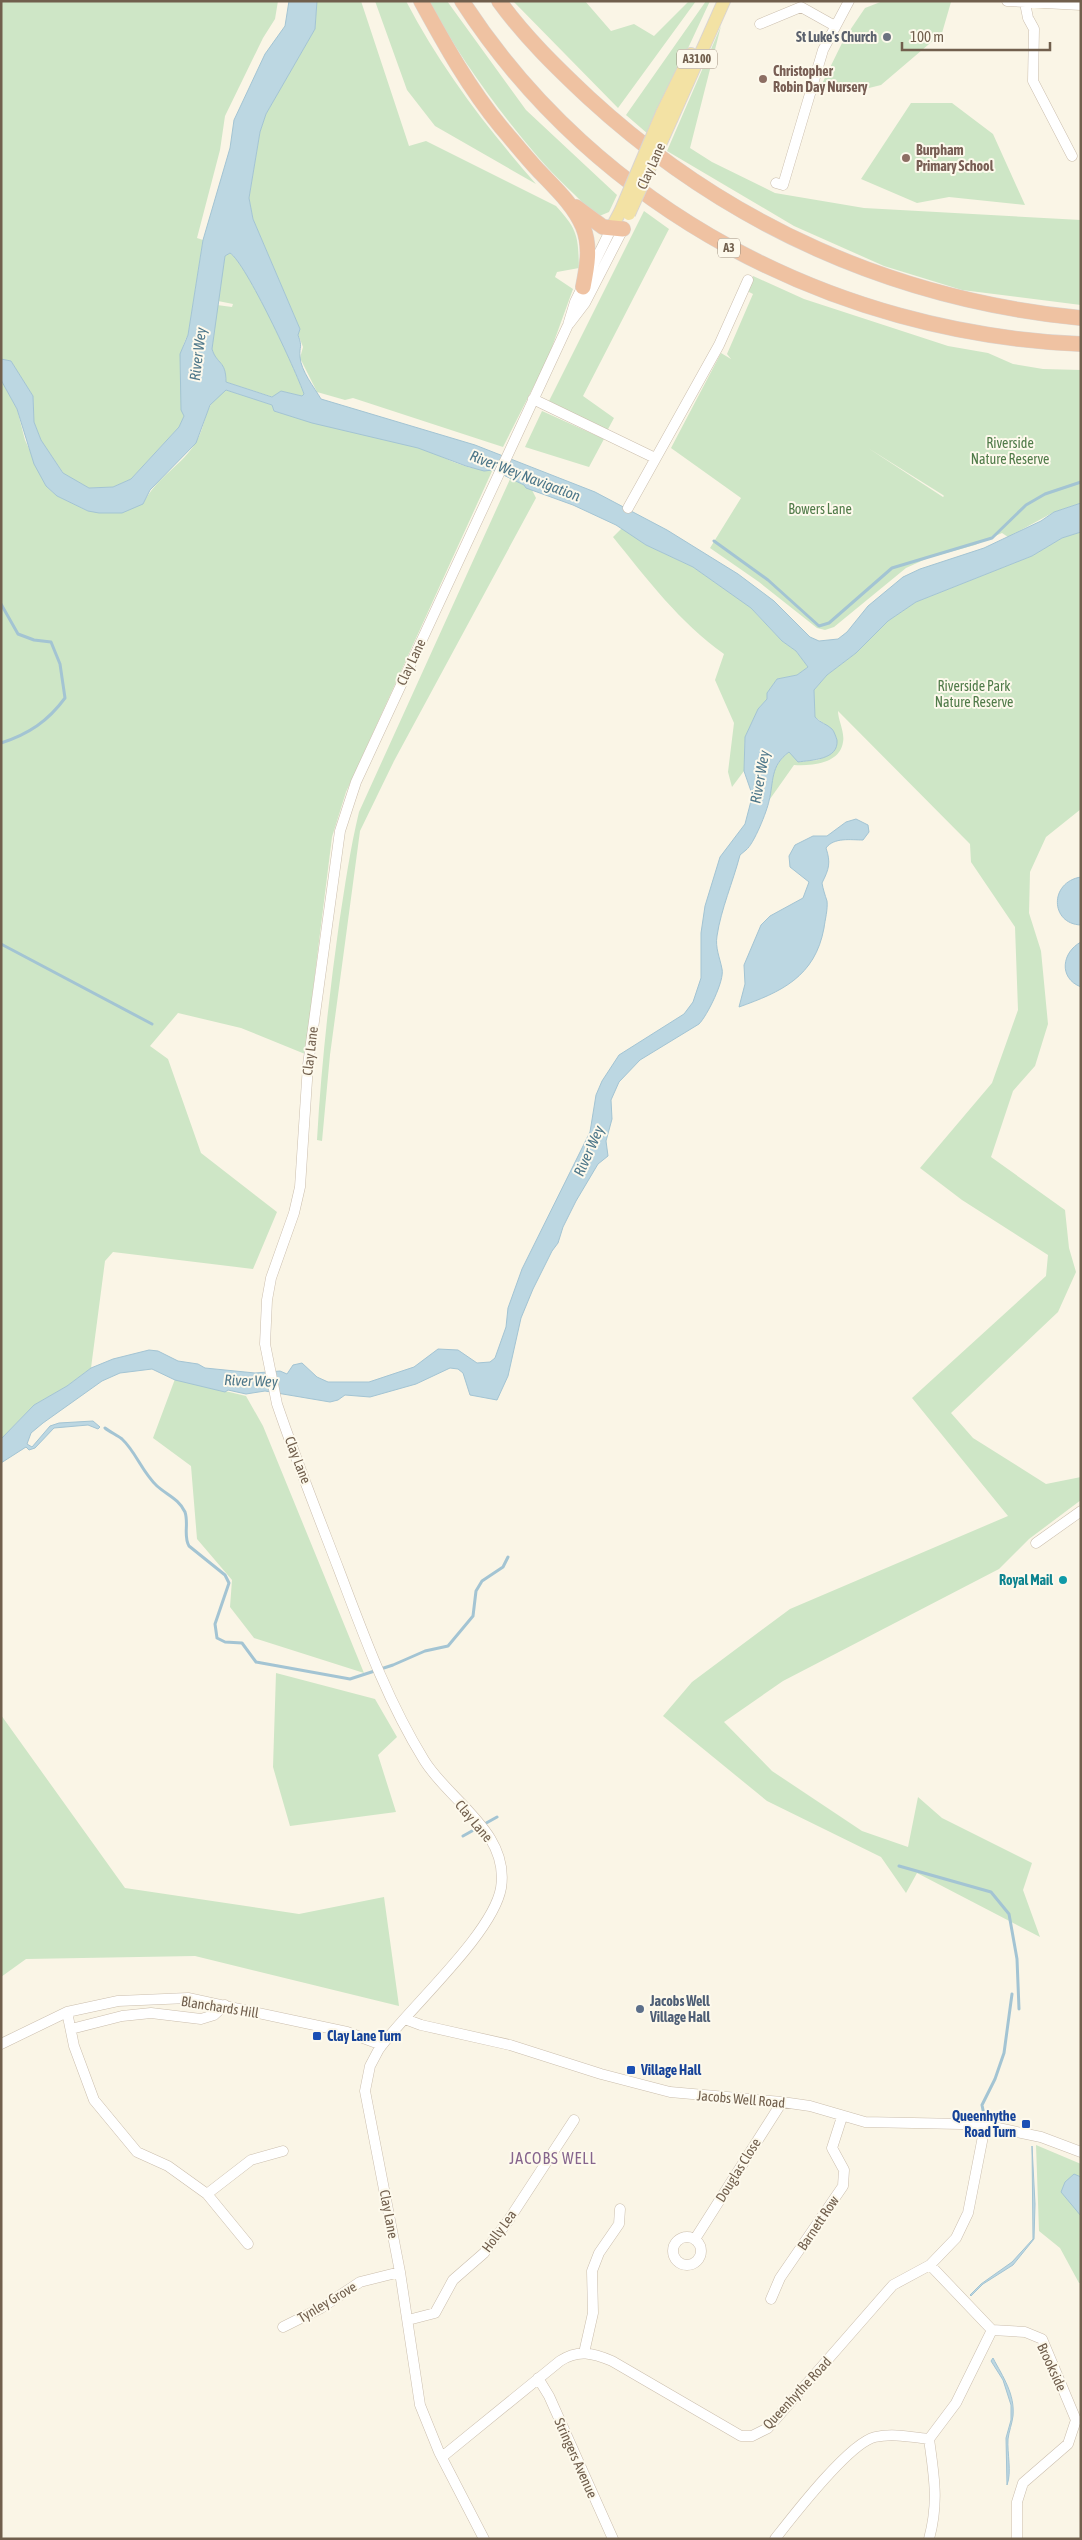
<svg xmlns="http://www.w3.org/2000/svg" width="1082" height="2540" viewBox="0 0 1082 2540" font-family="'Asap Condensed',sans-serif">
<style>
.green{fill:#cee6c6;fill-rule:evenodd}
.water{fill:#bcd7e2;stroke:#a3c4d3;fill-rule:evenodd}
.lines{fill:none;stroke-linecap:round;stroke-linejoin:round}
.stream{stroke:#a3c4d3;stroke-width:3}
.minor-casing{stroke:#cbbead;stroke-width:11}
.major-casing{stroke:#dad5d1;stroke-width:14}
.highway-casing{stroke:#dad5d1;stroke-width:16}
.minor{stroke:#fff;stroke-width:10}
.major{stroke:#f3e2a4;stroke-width:12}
.highway{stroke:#efc2a2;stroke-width:15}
.major-bridge-casing{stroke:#dad5d1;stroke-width:14;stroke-linecap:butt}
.major-bridge{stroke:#f3e2a4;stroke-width:12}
.worship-dot{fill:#6b7280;stroke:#fdf9ec;stroke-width:2}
.education-dot{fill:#8d6e63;stroke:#fdf9ec;stroke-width:2}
.culture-dot{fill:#0f9aa8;stroke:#fdf9ec;stroke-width:2}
.service-dot{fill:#5c6f8a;stroke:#fdf9ec;stroke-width:2}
.transit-dot{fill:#1a4fb4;stroke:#fdf9ec;stroke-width:2}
.labels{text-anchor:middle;stroke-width:4;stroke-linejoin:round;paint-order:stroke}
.shield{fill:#fdf9ec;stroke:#9b8d7d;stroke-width:1}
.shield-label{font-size:12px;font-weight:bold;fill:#715f4d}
.worship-label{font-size:14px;font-weight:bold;fill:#5b616d;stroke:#fdf9ec;text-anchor:end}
.education-label{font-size:14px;font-weight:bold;fill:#785e54;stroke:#fdf9ec;text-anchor:start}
.street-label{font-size:14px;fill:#715f4d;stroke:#fdf9ec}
.park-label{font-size:14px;fill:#507b49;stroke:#fdf9ec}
.culture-label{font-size:14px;font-weight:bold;fill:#0d838f;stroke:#fdf9ec;text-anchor:end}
.service-label{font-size:14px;font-weight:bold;fill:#4e5e75;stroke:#fdf9ec;text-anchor:start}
.transit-label{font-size:14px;font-weight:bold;fill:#164399;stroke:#fdf9ec;text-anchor:start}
.water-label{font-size:15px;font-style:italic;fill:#4c7689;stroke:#fdf9ec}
.quarter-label{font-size:16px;letter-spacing:1px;fill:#86658d;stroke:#fdf9ec}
</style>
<rect width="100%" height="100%" fill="#faf5e6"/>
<path class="green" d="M1,1H278L275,19L263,38L225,116L220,150L197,238L203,240L188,335C177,353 180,376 182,396C183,404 180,409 184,416L179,427L131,479L113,487L89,488L64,474L41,440L34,422L33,396L11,361L1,359Z
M317,1H361L409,146L426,141L556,206C578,230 578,236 579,268L557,272L555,277L573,289L548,358L503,447L353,398L345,400L317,392L300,358L303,347L298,334L300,329L253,219L249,198L260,132L266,114L315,29Z
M375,1H406C441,68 486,127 536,184L435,126L407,90Z
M429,1H447L526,110L617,195L609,212L597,217C578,197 556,178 538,157C497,109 459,57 429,1Z
M513,1H585L611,31L634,24L654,36L689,1H696L618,108Z
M706,1H710L648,134L626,115Z
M883,1L951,2L942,33L881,85L857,91L819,90L844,39L865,8Z
M721,26L690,148L712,162L775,193L864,208L1081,220V305L962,290L884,266L794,226L667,151Z
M911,103H952L993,134L1025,205L949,197L917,203L861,179Z
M644,211L669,229L583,396L614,418L607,431L549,401Z
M230,253C247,264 296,371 304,394L302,396L281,391L273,397L226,382C226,360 216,364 212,349L217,305L232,307L233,304L218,301L225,256Z
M753,276L804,299L948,346L988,353L1013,364L1043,369L1081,370V503L1054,512L1008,537L1002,533L975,545L928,558L906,568L834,627L825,630L817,628L759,582L710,548L741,498L671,448L721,353L731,359L727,354L753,294L747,291ZM868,448L943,495L944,496L943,497Z
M1,380L17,409L25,440L46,486L57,496L88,511L143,504C157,476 183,465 196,442C207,425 204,401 226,390L272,405L274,411C321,426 369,435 416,447C441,454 467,473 493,469L346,792L332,837L305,1054L241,1028L178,1013L150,1046L168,1059L201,1153L277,1212L253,1269L113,1252L105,1261L91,1368L67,1386L34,1405L1,1439Z
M542,411L604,439L589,467L525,447Z
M511,477L532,490L536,498L394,761L360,831L330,1055L322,1141L317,1140C321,1068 329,996 339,924C345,886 350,849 359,812Z
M622,528L646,545L693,567L750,607L782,641L796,651L808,667L797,675L777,679L767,693V699L758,709L745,737L744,771L732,787L728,772L734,723L715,680L724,654C680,623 647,579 613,537Z
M1081,532V809L1046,837L1030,872L1029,913L1041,951L1048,1024L1035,1066L1013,1091L991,1157L1065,1210L1069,1248L1076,1272L1058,1312L951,1413L973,1438L1046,1484L1081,1477V1500L1029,1539L999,1569L783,1681L724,1722L772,1771L862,1831L908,1847L918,1797L942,1818L1032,1863L1023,1890L1040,1937L917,1873L906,1893L881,1857L767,1801L663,1716L692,1682L790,1609L1008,1516L912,1398L1046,1276L1048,1255L962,1200L920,1168L992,1083L1018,1010L1015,927L971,862L970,844L838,711C838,720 845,732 843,742C840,764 811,766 794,765L770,799C769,782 774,763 789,752L792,753L798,762L818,760L829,755L833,730L815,717L814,690L827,675L856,653L888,621L916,602L1032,556L1062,538Z
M175,1379L246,1396L263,1426L364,1673L254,1638L230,1607L232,1580L197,1539L191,1466L153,1438Z
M276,1673L375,1699L397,1737L378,1755L396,1812L290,1826L273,1767Z
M1,1715L125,1888L299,1914L384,1897L399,2006L195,1956L26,1959L1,1977Z
M1036,2145L1081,2164V2283H1079L1060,2248L1039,2231Z"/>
<path class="water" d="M289,1H317L315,29L266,114L260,132L249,198L253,219L300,329L298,335C303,348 299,346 300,357C301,371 314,387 321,399L475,445L595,492L667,530L738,574L774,601L810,637L819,641L838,639L847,632L868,606L903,577L920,569L984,548L1041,521L1054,512L1081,503V532L1062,538L1032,556L916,602L888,621L856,653L827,675L814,690L815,717C820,723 827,724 832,729C834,731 836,737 837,740C839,760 811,760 798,762L789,752C770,766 774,781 769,801C767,811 754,844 746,850C744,852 742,853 740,855C733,882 721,909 717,936C715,948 720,958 722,969C725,980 707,1016 699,1024L640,1060L619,1082L611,1100L612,1119L606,1141L608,1156L598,1164L576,1201L563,1227L558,1243L552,1251L533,1289L521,1318L508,1376L497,1400L470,1395L463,1373L458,1369L450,1368L416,1384L370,1397L345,1395L338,1400L330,1402L265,1391L246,1394L228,1390L225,1392L175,1380L152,1369L120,1373L102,1381L43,1423L31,1433L27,1444L32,1447L50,1426L59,1423L93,1421L100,1427L98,1429L88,1425L54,1428L35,1448L29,1450L26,1447L1,1463V1439L34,1405L67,1386L91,1368L113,1359L149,1350L158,1351L178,1361L198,1364L205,1368L255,1373L280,1371L287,1374L293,1365L302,1363L317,1377L328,1382H369L414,1367L438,1349L458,1350L477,1363L490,1362L495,1358L506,1327L508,1308L522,1269L590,1132L596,1095L602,1081L619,1055L684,1014L693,1002L701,978V933L705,906L720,857L745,824L751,801L752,794L744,771L745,737L758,709L767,699V693L777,679L797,675L808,667L796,651L782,641L751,608L693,567L646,545L616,525L573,505L526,488L524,485L493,470L484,471L466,466L418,448L312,423L274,411L272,405L226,390L210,405L196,443L150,490L143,504L122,513H99L88,511L57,496L46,486L34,464L17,409L1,380V359L11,361L33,396L34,422L41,440L63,473L89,488L113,487L131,479L179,427L184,416L181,410L180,354L188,335L203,240L230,148L234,120L265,54L285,26ZM230,253C246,263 296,371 304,394L302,396L281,391L272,397L226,382C226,360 217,365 212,349L225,256Z
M856,819L868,825L869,832L863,840C851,840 834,837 826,848C831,863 829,869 822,883C823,889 825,895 827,901C828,909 825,920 824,928C815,977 781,992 739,1007L745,984L744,965L761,925L770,916L803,898L809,882L790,867L789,856L795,845L813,836H827L846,822Z
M1081,877V925C1050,924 1049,882 1081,877Z
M1081,942V987C1058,978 1062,952 1081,942Z
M1032,2146L1035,2204L1034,2239L1013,2265L983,2284L971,2296L970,2295L981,2284L1012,2262L1033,2239Z
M1074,2174L1081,2177V2216L1061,2192L1065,2182Z
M993,2358C1003,2377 1015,2394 1013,2416C1012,2424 1009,2431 1008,2439C1007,2453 1012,2472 1007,2485L1006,2438L1011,2420V2405L1003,2380L991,2361Z"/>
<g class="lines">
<path class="stream" d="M714,541L768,580L819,626L829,623L892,568L992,538L1026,505L1045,494L1081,482
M1,604L18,634L34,640L51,642L60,664L65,698C48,721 29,734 1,743
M1,944L152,1024
M105,1428C110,1432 117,1435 122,1439C136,1452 142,1472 157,1486C167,1495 179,1499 185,1512C189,1524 183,1536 189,1546L225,1575L229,1583L215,1624L217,1638L225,1642L242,1643L256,1662L350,1679L393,1665L425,1651L448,1646L473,1616L476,1591L482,1581L503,1567L508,1557
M463,1836L497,1817
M899,1866L991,1892L1009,1914L1017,1959L1019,2009
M998,2119L984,2115L982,2105L995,2079L1004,2053L1012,1994"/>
<defs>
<path id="minor" d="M1007,1L1081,5
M1025,3L1028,18L1034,29L1033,81L1072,156
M760,24L801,7L835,26
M776,183L783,185L823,50L849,1
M569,324L585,303L623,229
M533,399L655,458
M628,508L719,345L748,280
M1036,1543L1081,1511
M67,2012L74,2046L94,2100L137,2152L168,2166L207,2194L248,2244
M405,2019L421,2025L510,2045L601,2074L670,2092L782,2102L810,2106L865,2122L961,2124L998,2128L1041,2137L1081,2152
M71,2029L122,2016L151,2013L201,2019L214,2015L225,2005
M1,2044L67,2012L118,2001L188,1998L347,2032L382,2045
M207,2194L251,2160L283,2151
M673 2251a14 14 0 1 1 28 0a14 14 0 1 1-28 0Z
M695,2239L782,2102
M771,2299L780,2278L843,2186L844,2170L832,2148L842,2117
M408,2320L435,2313L453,2280L484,2253L508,2221L574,2120
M283,2327L321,2308L360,2282L400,2272
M992,2330L1025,2332L1042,2339L1076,2420L1068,2444L1023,2483L1017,2502V2539
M584,2353L593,2313L592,2271L599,2253L619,2224L620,2209
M538,2378L549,2396L613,2539
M442,2457L560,2361C578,2349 593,2353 612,2361L741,2436H752L768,2428L893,2285L930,2265L956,2238L968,2213L985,2126
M484,2539L439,2452L420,2405L400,2272L365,2091L370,2066L379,2049C408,2009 493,1934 501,1888C510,1832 449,1801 424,1760C387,1700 364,1636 339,1570C318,1515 296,1460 277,1404L265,1344L267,1300L271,1278L294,1213L300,1187L308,1065L340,831L356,782L375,741L568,325L575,302L611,229
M775,2539C793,2516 849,2443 875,2437C893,2433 911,2437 929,2439
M929,2539C939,2502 934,2476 929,2439L956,2403L992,2330L930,2265"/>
<path id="major" d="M662,113L691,54
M672,118L724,1
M611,229L621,210"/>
<path id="highway" d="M421,1C445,45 469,88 501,127C513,141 525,156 538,170C554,187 574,205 583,227C591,247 587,267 583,287
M462,1C597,210 835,334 1081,344
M499,1C525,37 557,68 589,98C727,225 895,300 1081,318
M576,207L603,227L623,229"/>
</defs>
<use href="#minor" class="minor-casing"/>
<use href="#major" class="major-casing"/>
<use href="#highway" class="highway-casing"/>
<use href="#minor" class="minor"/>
<use href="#major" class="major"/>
<use href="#highway" class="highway"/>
<defs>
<path id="major-bridge" d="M621,210L662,113
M629,214L672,118"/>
</defs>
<use href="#major-bridge" class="major-bridge-casing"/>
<use href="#major-bridge" class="major-bridge"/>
</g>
<circle class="worship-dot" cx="887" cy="37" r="5"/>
<g class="education-dot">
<circle cx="763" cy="79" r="5"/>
<circle cx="906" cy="158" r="5"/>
</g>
<circle class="culture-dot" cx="1063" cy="1580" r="5"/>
<circle class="service-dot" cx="640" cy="2009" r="5"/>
<g class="transit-dot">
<rect x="312" y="2031" width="10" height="10" rx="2.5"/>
<rect x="626" y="2065" width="10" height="10" rx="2.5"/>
<rect x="1021" y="2119" width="10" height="10" rx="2.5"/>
</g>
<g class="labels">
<g class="shield">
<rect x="677" y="49.5" width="40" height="19" rx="4"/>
<rect x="718" y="238.5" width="22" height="19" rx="4"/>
</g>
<g class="shield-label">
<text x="697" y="63">A3100</text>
<text x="729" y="252">A3</text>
</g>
<g class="worship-label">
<text x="877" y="42">St Luke's Church</text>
</g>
<g class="education-label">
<text x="773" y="76">Christopher<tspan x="773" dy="16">Robin Day Nursery</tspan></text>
<text x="916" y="155">Burpham<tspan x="916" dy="16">Primary School</tspan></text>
</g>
<g class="street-label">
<text transform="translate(651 166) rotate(-66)" y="5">Clay Lane</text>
<text transform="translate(411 662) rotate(-65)" y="5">Clay Lane</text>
<text transform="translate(310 1051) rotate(-83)" y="5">Clay Lane</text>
<text transform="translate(298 1460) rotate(69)" y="5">Clay Lane</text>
<text transform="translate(474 1821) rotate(50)" y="5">Clay Lane</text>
<text transform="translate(220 2007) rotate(9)" y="5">Blanchards Hill</text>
<text transform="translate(741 2099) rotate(5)" y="5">Jacobs Well Road</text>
<text transform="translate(738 2170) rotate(-58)" y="5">Douglas Close</text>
<text transform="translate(389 2214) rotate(79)" y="5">Clay Lane</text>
<text transform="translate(818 2223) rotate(-56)" y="5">Barnett Row</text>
<text transform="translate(499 2231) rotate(-54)" y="5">Holly Lea</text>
<text transform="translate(327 2302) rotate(-31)" y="5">Tynley Grove</text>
<text transform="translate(1052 2367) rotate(65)" y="5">Brookside</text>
<text transform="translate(797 2393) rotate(-47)" y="5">Queenhythe Road</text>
<text transform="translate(576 2458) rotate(66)" y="5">Stringers Avenue</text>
</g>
<g class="park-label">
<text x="1010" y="448">Riverside<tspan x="1010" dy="16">Nature Reserve</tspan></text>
<text x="820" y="514">Bowers Lane</text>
<text x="974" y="691">Riverside Park<tspan x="974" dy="16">Nature Reserve</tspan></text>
</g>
<g class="culture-label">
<text x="1053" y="1585">Royal Mail</text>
</g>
<g class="service-label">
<text x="650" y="2006">Jacobs Well<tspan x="650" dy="16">Village Hall</tspan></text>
</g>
<g class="transit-label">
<text x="327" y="2041">Clay Lane Turn</text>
<text x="641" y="2075">Village Hall</text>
<text x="1016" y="2121" text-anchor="end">Queenhythe<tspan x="1016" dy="16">Road Turn</tspan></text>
</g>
<g class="water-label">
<text transform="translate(198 354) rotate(-83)" y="5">River Wey</text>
<text transform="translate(525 476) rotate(21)" y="5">River Wey Navigation</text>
<text transform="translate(760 777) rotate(-80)" y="5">River Wey</text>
<text transform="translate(589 1151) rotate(-66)" y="5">River Wey</text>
<text transform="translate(251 1381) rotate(2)" y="5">River Wey</text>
</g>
<g class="quarter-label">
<text x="553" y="2164">JACOBS WELL</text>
</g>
</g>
<rect width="1082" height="2540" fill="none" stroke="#715f4d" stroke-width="5"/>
<path d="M902 42v8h148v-8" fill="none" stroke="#715f4d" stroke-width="2.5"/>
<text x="910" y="42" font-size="15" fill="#715f4d" stroke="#fdf9ec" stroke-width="4" paint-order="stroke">100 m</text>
</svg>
